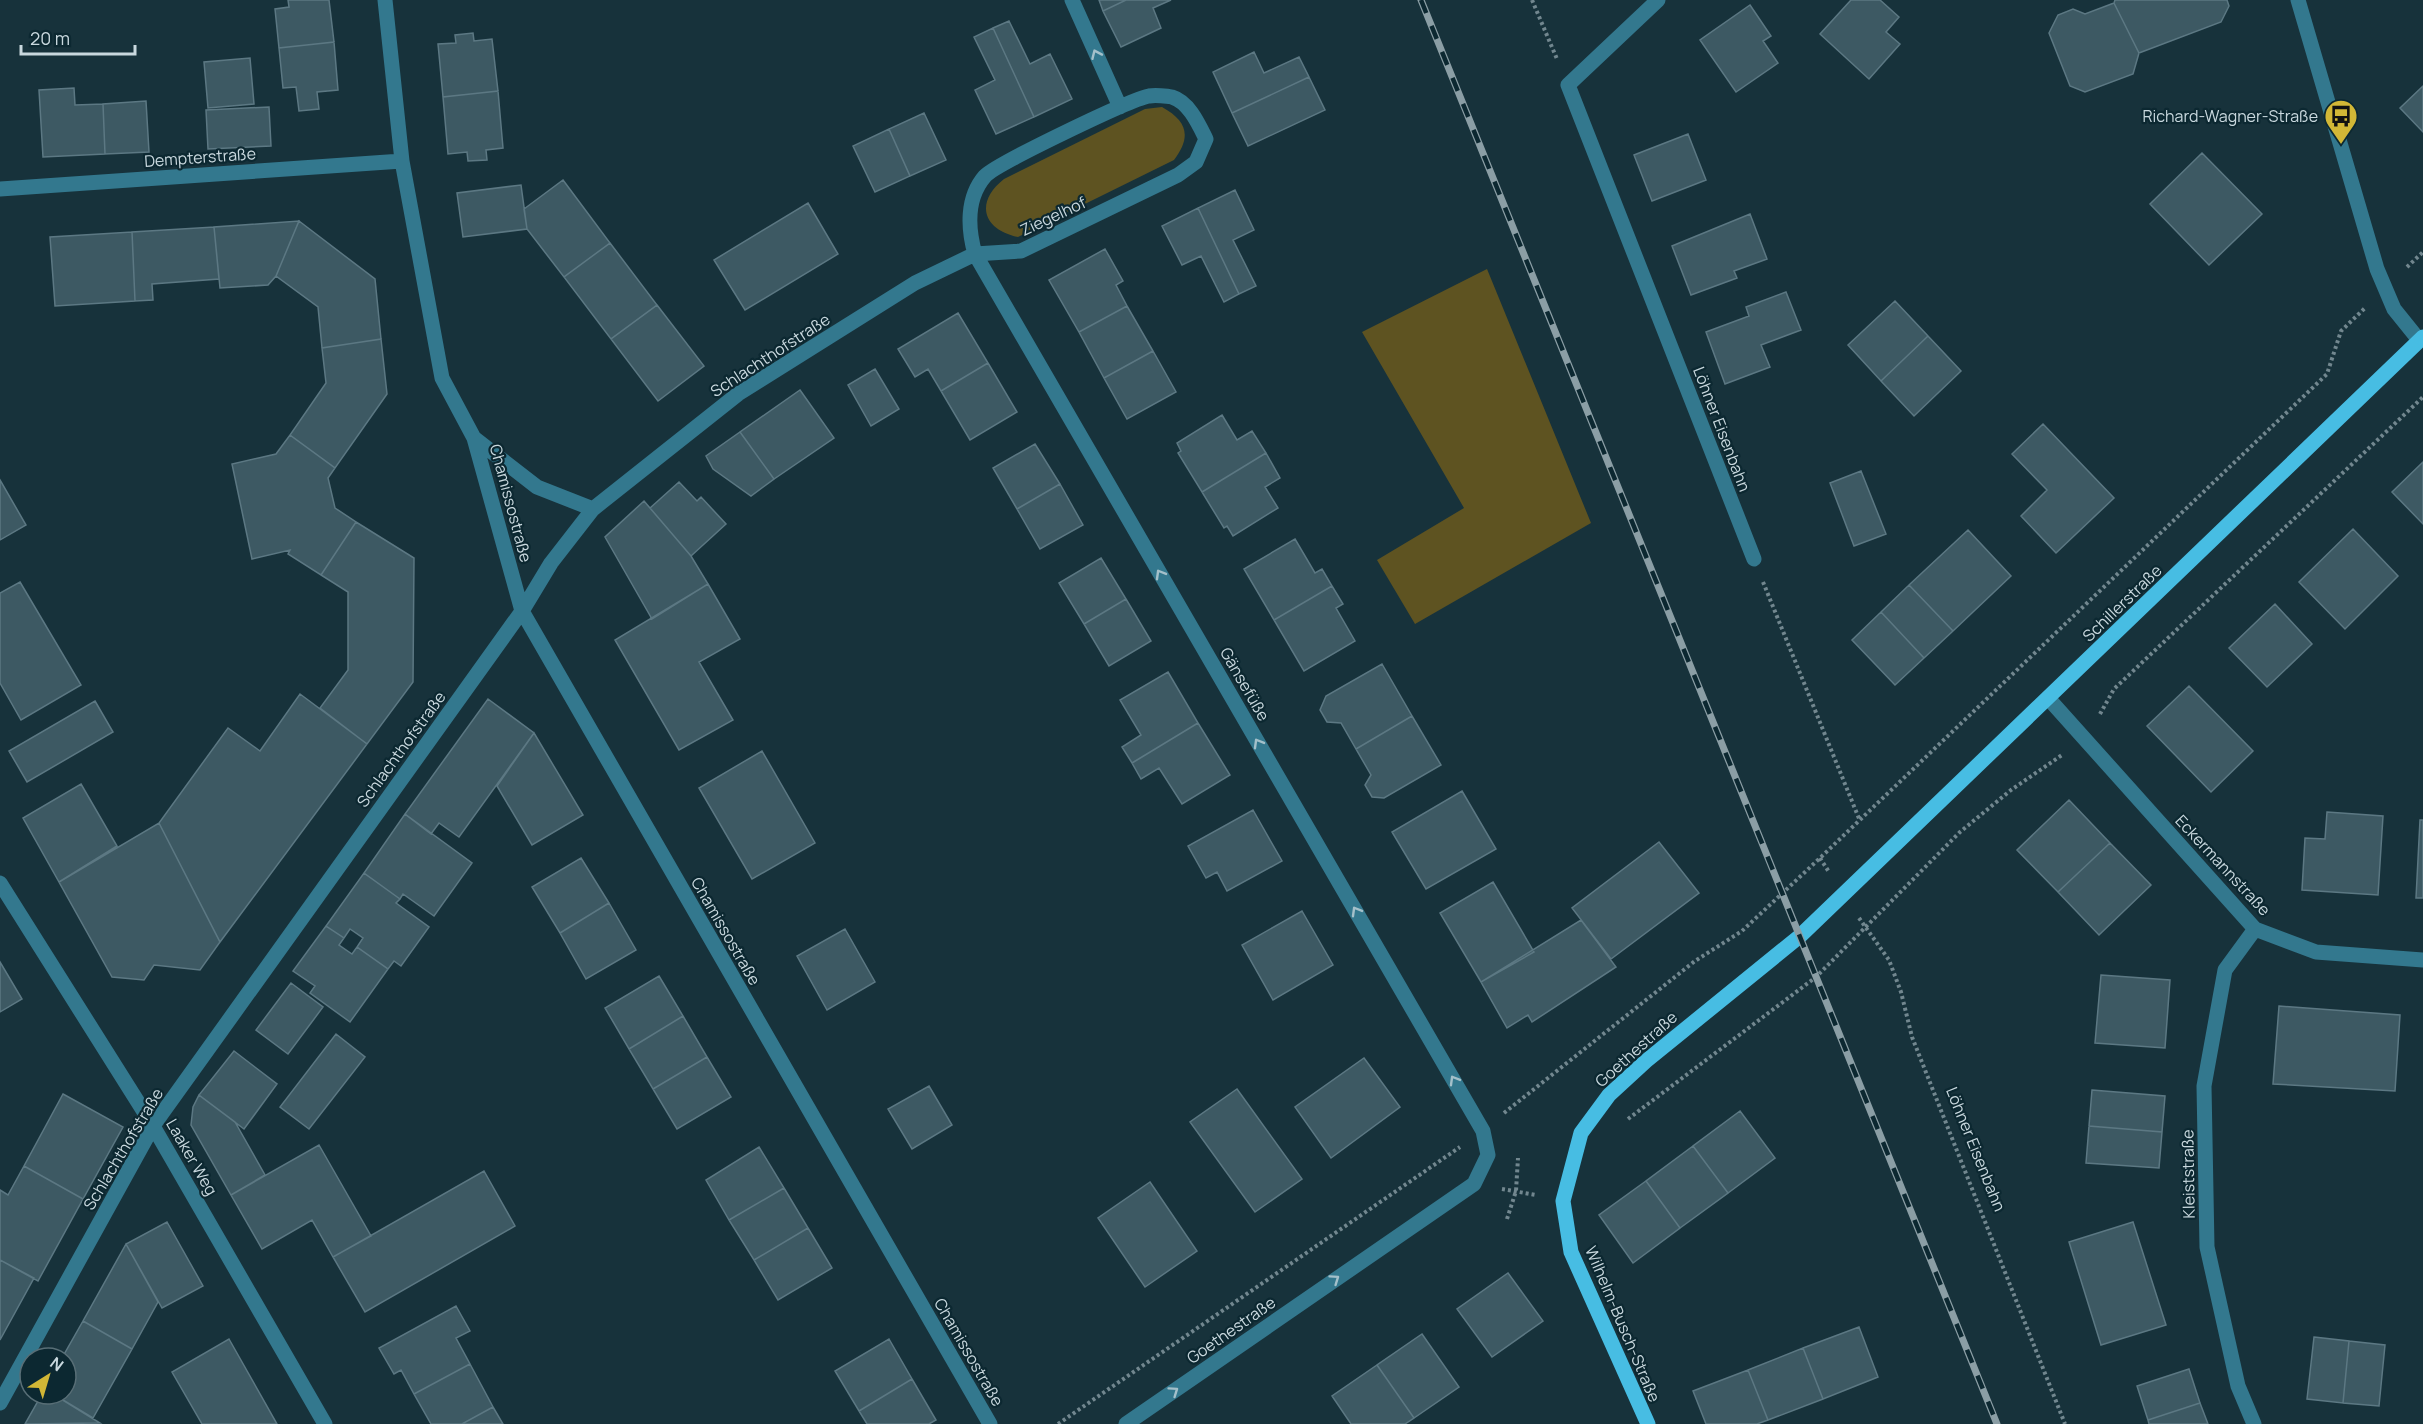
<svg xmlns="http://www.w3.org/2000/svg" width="2423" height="1424" viewBox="0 0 2423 1424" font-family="Manrope,sans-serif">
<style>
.green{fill:#5e5321}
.building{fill:#3d5963;stroke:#5c7883;stroke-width:1.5}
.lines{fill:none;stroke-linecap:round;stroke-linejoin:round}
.path{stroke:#72878f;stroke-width:4;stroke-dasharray:3 3;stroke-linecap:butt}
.minor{stroke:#33788e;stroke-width:15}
.major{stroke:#47bde3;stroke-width:15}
.rail-casing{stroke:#8b9ea5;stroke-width:7}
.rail{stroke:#0c2831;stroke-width:4.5;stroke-dasharray:14;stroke-linecap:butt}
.oneway{stroke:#a4c0ca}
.labels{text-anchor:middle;stroke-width:4.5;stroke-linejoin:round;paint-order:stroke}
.poi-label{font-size:16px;fill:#c9d8de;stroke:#0c2831;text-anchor:end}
.street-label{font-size:16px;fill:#c9d8de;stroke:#0c2831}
</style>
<rect width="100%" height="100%" fill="#17323b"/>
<path class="green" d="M1162,107C1187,121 1192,136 1174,160L1018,237C982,229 975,202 1004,179L1145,109Z
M1487,269L1591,523L1415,624L1377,560L1464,508L1362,332Z"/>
<path class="building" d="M288,0H329L334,42L279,48L275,9L289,7Z
M1099,0H1126L1103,11Z
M1126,0H1171L1153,8L1161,28L1121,47L1103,11Z
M1851,0H1880L1899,17L1886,32L1900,44L1869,79L1820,34Z
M2115,0H2227L2229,6L2221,22L2139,53L2114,3Z
M2114,3L2139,53L2133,74L2085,92L2070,86L2049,33L2058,15L2073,9L2085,14Z
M1750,5L1771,36L1763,41L1778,63L1736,92L1700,40Z
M1009,21L1030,64L1050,54L1072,99L1034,117L993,28Z
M993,28L1034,117L996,134L975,90L995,80L974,37Z
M473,33L474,41L492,39L498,91L443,97L438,44L456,43L455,35Z
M334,42L338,90L317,92L319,109L299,111L296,87L283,88L279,48Z
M1254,52L1264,73L1299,57L1309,77L1232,113L1213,72Z
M250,58L254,104L208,108L204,62Z
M1309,77L1325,110L1248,146L1232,113Z
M2423,86V132L2400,108Z
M74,88L75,105L103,104L105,154L43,157L39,90Z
M498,91L503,148L486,150L487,160L468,161L467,152L448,154L443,97Z
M146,101L149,152L105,154L103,104Z
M269,107L271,146L208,149L206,110Z
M924,113L946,160L910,176L889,129Z
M889,129L910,176L875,192L853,146Z
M1688,134L1706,180L1652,201L1634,155Z
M2202,153L2262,214L2209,265L2150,204Z
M563,180L610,243L564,277L527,229L524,209Z
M521,185L527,229L463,237L457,193Z
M1235,190L1254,230L1233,240L1256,286L1239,294L1198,208Z
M808,203L838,254L745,310L714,260Z
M1198,208L1239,294L1224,302L1201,256L1182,265L1162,226Z
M1750,214L1767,259L1734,271L1737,278L1691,295L1672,246Z
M299,221L276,276L268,285L220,288L214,227Z
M299,221L375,279L381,339L322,348L318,307L276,276Z
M214,227L219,279L152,284L153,300L135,301L132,232Z
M132,232L135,301L55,306L50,237Z
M610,243L657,305L611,339L564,277Z
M1105,249L1123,281L1116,285L1127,306L1079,332L1049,280Z
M1786,292L1801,330L1761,345L1770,367L1725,384L1706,332L1749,316L1746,307Z
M1895,301L1928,336L1881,381L1848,345Z
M657,305L704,366L658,401L611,339Z
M1127,306L1153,351L1104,378L1079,332Z
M958,313L988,363L941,391L928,369L915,377L898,349Z
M1928,336L1961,371L1914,416L1881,381Z
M381,339L387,394L335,468L290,435L326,383L322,348Z
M1153,351L1176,392L1127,419L1104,378Z
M988,363L1017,412L970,440L941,391Z
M875,369L899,409L871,426L848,385Z
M800,390L834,438L774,479L740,432Z
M1222,415L1237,440L1252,431L1266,453L1202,492L1178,453L1181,451L1177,443Z
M2043,424L2114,498L2056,553L2021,516L2047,490L2012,454Z
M740,432L774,479L751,496L713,469L706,456Z
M290,435L335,468L328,478L335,508L356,522L321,575L288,554L290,550L252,559L232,464L276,454Z
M1035,444L1060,484L1017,509L993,468Z
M1266,453L1280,478L1265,487L1278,508L1233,536L1227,526L1224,528L1202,492Z
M2423,462V524L2392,492Z
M1861,471L1886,534L1854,546L1830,483Z
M0,480L26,525L0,540Z
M679,482L697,501L701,497L726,524L691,556L650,508Z
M1060,484L1083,525L1040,549L1017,509Z
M644,501L691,556L708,584L652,619L605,537Z
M356,522L414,558L413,682L367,744L320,708L348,670V592L321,575Z
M2353,529L2398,576L2345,629L2299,582Z
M1968,530L2011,576L1953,631L1909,585Z
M1295,539L1315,573L1322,569L1332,586L1274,620L1244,569Z
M1101,558L1126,599L1084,624L1059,583Z
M20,582L81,685L21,720L0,683V593Z
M708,584L740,639L699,662L733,720L679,750L615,640Z
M1909,585L1953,631L1924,658L1881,612Z
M1332,586L1343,604L1336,608L1355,641L1304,671L1274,620Z
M1126,599L1151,641L1109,666L1084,624Z
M2275,604L2312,644L2267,687L2229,648Z
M1881,612L1924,658L1895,685L1852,640Z
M1382,664L1412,716L1356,749L1341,723L1327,722L1320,710L1326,696Z
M1168,672L1198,723L1132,763L1122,747L1141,735L1120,700Z
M2189,686L2253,751L2211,792L2147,726Z
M300,694L367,744L220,942L159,823L228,728L260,751Z
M488,699L534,733L459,837L439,823L431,834L405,814Z
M95,701L113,732L27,782L9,751Z
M1412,716L1441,765L1384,798L1372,797L1365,785L1371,775L1356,749Z
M1198,723L1230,775L1182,804L1159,768L1141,779L1132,763Z
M534,733L583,815L532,845L497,786Z
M762,751L815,843L752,879L699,788Z
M81,784L117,846L59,882L23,818Z
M1462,791L1496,849L1426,889L1392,832Z
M2069,800L2110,843L2058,892L2017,850Z
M1253,810L1282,861L1227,891L1217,872L1206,878L1188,846Z
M2327,812L2383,816L2378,895L2302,890L2305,838L2325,839Z
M405,814L472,863L434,916L403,894L400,899L364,873Z
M2420,820H2423V898H2416Z
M159,823L220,942L200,970L154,965L144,980L112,977L59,882Z
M1659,842L1699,893L1611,959L1572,908Z
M2110,843L2151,885L2099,935L2058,892Z
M581,858L609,903L560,933L532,887Z
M364,873L400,899L396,903L429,927L401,966L394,961L388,969L357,947L363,938L350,929L344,938L326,926Z
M1493,882L1534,952L1481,982L1440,913Z
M609,903L636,950L586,979L560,933Z
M1302,911L1333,965L1273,1000L1242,945Z
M1581,920L1616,967L1532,1022L1528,1015L1507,1028L1481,982Z
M326,926L344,938L339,945L352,954L357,947L388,969L350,1022L310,993L315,986L293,971Z
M845,929L875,982L827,1010L797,956Z
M0,962L22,999L0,1012Z
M2101,975L2170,980L2165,1048L2095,1043Z
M659,976L683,1016L629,1049L605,1008Z
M291,983L323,1007L288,1054L256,1030Z
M2279,1006L2400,1015L2395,1091L2273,1084Z
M683,1016L707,1057L653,1089L629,1049Z
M336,1034L365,1057L309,1129L280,1107Z
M234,1051L277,1084L244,1129L199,1095Z
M707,1057L731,1097L677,1129L653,1089Z
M1364,1058L1400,1107L1331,1158L1295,1107Z
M929,1086L952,1125L912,1149L888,1109Z
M1237,1089L1302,1179L1255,1212L1190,1122Z
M2092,1090L2165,1096L2162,1132L2089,1126Z
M63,1094L123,1127L83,1199L24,1166Z
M199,1095L235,1122L265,1175L231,1195L191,1125L193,1107Z
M1740,1111L1775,1158L1728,1193L1693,1146Z
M2089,1126L2162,1132L2159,1168L2086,1163Z
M319,1145L371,1236L333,1257L312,1220L262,1249L231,1195Z
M1693,1146L1728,1193L1680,1228L1646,1181Z
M759,1147L784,1188L729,1220L706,1180Z
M24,1166L83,1199L38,1281L0,1260V1190L8,1195Z
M484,1171L515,1226L365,1312L333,1257Z
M1646,1181L1680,1228L1633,1263L1599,1215Z
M1150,1182L1197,1251L1145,1287L1098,1218Z
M784,1188L808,1228L754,1260L729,1220Z
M167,1222L203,1286L162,1308L126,1244Z
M2133,1222L2166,1325L2101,1345L2069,1242Z
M808,1228L832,1268L778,1300L754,1260Z
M126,1244L158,1302L132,1349L83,1321Z
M0,1260L34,1278L0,1340Z
M1508,1273L1543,1321L1492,1357L1457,1309Z
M456,1306L470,1331L456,1338L470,1364L414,1394L401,1370L394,1374L379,1348Z
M83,1321L132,1349L93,1418L53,1394H66V1358H62Z
M1859,1327L1878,1377L1823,1399L1803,1348Z
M1422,1334L1459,1387L1414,1418L1377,1365Z
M2314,1337L2349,1341L2343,1403L2307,1399Z
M229,1339L277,1424H202L172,1372Z
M889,1339L912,1379L859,1411L835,1371Z
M2349,1341L2385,1345L2379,1406L2343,1403Z
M1803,1348L1823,1399L1768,1420L1748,1370Z
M470,1364L493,1407L462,1424H431L414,1394Z
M1377,1365L1414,1418L1405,1424H1351L1332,1396Z
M2189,1369L2200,1403L2148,1420L2137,1386Z
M1748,1370L1768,1420L1757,1424H1706L1693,1391Z
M912,1379L936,1420L929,1424H867L859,1411Z
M42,1394H53L100,1423L25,1424Z
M2200,1403L2208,1424H2149L2148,1420Z
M493,1407L503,1424H462Z"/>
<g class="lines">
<path class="path" d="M1532,0L1557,59
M2407,267L2423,252
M1763,582L1860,821
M2100,714L2114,689L2423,397
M1820,858L1829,872
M1859,918L1889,960L1901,992L1912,1037L2065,1424
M1504,1113L1695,961L1742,931L1820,858L2327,374L2341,331L2365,308
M1628,1119L1816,977L1960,832L2011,790L2062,755
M1502,1189L1536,1195
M1507,1219L1516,1191L1518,1158
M1058,1424L1460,1147"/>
<path class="minor" d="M385,0L402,161L442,378L474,438L522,611L990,1424
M1072,0L1120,107
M1658,0L1568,85L1754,559
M2298,0L2377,269L2394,309L2419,340
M0,189L402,161
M474,438L537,487L593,509
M2048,698L2255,929L2316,952L2423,960
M0,883L153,1126L325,1424
M0,1403L153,1126L522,611L551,563L593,509L738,394L915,283L975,254L1021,251L1178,175L1196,162L1206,139C1199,125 1189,102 1172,97C1167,96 1155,95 1149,96C1129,100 998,163 985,176C966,198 968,229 975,254L1483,1131L1488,1155L1474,1184L1126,1424
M2254,1424L2238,1386L2207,1247L2204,1086L2225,970L2255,929"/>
<path class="major" d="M1648,1424L1571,1252L1563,1201L1581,1133L1609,1095L1646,1061L1800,936L2423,337"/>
<defs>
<path id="rail" d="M1421,0L1997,1424"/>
</defs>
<use href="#rail" class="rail-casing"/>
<use href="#rail" class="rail"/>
</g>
<defs><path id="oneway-chevron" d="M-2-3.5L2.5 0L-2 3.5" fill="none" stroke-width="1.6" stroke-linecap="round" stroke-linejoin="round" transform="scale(1.5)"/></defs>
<g class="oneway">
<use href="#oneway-chevron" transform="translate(1096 54) rotate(-114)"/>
<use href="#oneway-chevron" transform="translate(1160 574) rotate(-120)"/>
<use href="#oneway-chevron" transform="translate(1258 743) rotate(-120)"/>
<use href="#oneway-chevron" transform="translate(1356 911) rotate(-120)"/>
<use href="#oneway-chevron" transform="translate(1454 1080) rotate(-120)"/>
<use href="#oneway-chevron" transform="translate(1335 1279) rotate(-35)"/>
<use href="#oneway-chevron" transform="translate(1174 1391) rotate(-35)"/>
</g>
<defs>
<symbol id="bus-pin" viewBox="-11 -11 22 30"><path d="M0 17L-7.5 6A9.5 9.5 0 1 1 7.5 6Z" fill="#d2b736" stroke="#0c2831"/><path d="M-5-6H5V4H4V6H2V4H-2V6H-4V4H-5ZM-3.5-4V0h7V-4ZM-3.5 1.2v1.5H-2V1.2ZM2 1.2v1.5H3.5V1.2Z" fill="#111"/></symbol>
</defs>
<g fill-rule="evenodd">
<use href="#bus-pin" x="2322" y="97" width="38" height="52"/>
</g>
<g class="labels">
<g class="poi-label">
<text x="2318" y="122">Richard-Wagner-Straße</text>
</g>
<g class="street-label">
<text transform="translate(200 157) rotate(-4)" y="6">Dempterstraße</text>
<text transform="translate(1053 216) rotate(-25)" y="6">Ziegelhof</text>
<text transform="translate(770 355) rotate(-33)" y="6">Schlachthofstraße</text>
<text transform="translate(1722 429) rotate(69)" y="6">Löhner Eisenbahn</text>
<text transform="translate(511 503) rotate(75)" y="6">Chamissostraße</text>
<text transform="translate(2122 603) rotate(-44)" y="6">Schillerstraße</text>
<text transform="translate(1245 684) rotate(60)" y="6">Gänsefüße</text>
<text transform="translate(401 749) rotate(-54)" y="6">Schlachthofstraße</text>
<text transform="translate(2223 865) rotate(47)" y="6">Eckermannstraße</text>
<text transform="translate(726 931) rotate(60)" y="6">Chamissostraße</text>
<text transform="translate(1636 1049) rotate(-42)" y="6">Goethestraße</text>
<text transform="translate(123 1149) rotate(-59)" y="6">Schlachthofstraße</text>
<text transform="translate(1976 1149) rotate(68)" y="6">Löhner Eisenbahn</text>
<text transform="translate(192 1157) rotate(60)" y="6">Laaker Weg</text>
<text transform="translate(2188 1174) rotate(-91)" y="6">Kleiststraße</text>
<text transform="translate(1623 1324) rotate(67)" y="6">Wilhelm-Busch-Straße</text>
<text transform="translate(1231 1330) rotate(-35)" y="6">Goethestraße</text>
<text transform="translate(969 1352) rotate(60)" y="6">Chamissostraße</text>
</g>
</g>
<g transform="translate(48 1376) rotate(37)"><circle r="28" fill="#0c2831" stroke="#586e76" stroke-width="1.5"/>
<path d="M0-4.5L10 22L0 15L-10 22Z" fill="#d2b736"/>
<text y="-9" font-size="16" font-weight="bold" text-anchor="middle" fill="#c9d8de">N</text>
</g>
<path d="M21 45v9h114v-9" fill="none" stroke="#c9d8de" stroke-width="3"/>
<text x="30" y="45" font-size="18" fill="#c9d8de" stroke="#0c2831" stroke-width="4.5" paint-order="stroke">20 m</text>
</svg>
